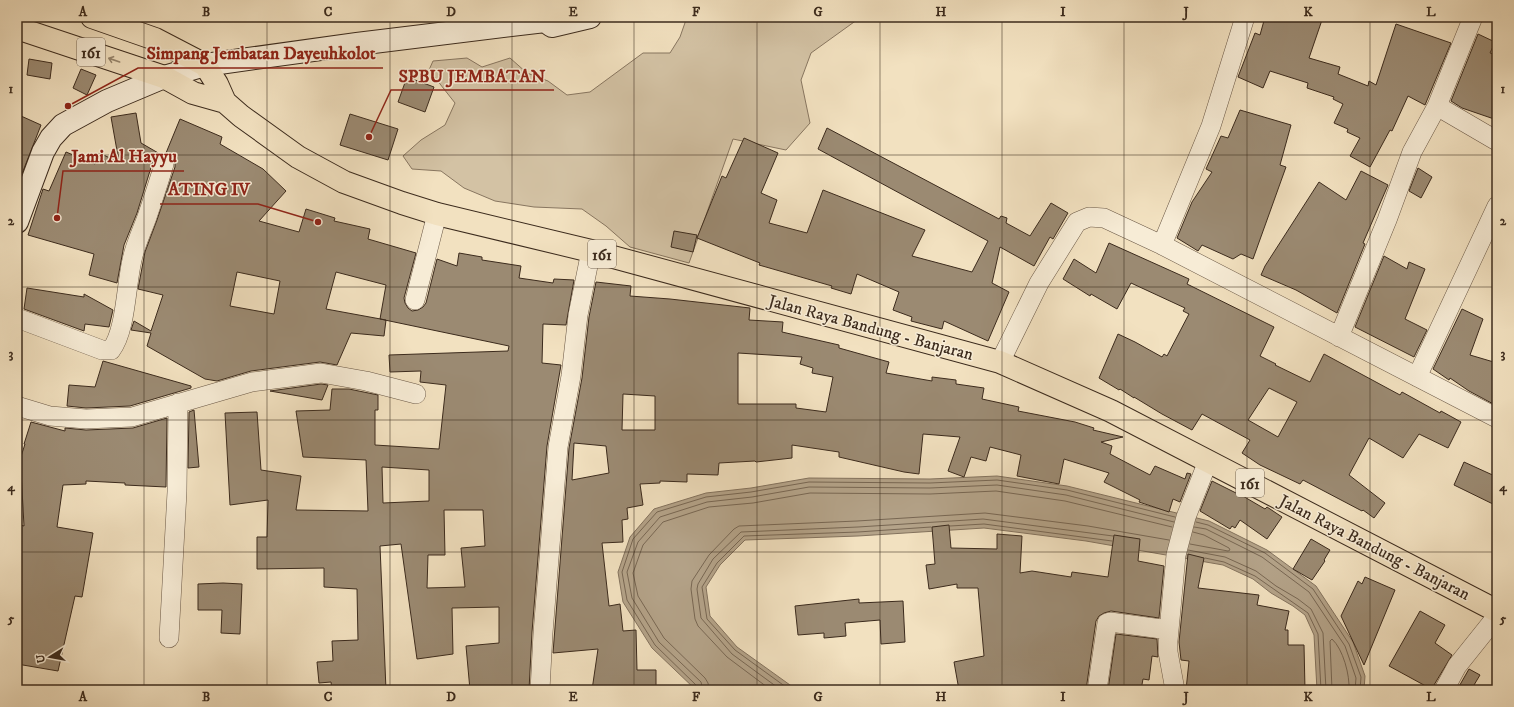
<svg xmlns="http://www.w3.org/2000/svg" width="1514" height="707" viewBox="0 0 1514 707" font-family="'IM FELL DW Pica',serif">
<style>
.green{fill:#d3c2a4;stroke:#887660}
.water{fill:#b4a389;stroke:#84735e}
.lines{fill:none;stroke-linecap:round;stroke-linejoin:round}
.shore{stroke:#786753;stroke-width:1}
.building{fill:#9b8a72;stroke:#3c2b1d;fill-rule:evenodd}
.street-casing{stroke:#6a5846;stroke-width:20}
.secondary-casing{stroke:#3c2b1d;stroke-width:24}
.primary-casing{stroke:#3c2b1d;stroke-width:24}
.street{stroke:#f7ecd6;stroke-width:19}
.secondary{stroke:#f7ecd6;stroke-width:22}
.primary{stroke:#f2e1c0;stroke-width:22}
.oneway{stroke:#97866e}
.grid{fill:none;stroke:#3c2b1d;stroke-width:1;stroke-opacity:0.55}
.labels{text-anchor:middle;stroke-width:3;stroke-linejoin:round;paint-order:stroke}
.shield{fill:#f7ecd6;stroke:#746554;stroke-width:1}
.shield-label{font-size:16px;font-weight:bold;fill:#3c2b1d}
.street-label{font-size:17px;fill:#3c2b1d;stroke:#f7ecd6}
.leader{fill:none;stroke:#8f2418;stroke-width:1.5}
.callout-dot{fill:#8f2418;stroke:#f7ecd6;stroke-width:1.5}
.callout-label{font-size:18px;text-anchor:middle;font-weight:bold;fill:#8f2418;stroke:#f7ecd6;stroke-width:3;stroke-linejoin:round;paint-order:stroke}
.neatline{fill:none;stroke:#3c2b1d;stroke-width:1.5}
.grid-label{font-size:13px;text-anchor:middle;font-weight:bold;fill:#3c2b1d}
</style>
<rect width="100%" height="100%" fill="#f2e1c0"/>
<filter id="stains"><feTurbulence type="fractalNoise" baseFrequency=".005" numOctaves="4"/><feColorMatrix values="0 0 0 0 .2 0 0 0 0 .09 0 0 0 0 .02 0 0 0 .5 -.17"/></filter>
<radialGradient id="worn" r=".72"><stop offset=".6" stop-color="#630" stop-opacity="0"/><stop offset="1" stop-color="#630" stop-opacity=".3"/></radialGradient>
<path class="green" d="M687,17H861L811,53L801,80L810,123L786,150L733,139L689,263L630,247L606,226L582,209L534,207L495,201L464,188L441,171L412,169L403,156L421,140L445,125L455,103L429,70L433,61L467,58L482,67L510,58L527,73L548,81L567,95L590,92L643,53H670L680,37Z"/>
<path class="water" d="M997,476L1067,486L1209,521L1267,550L1316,586L1353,642L1365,676L1364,690H1317L1314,635L1305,615L1293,606L1271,593L1253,579L1223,565L1086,541L984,528L858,536L745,540L720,565L706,587L710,616L737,647L797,690H696L652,648L623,602L618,572L630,537L654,509L706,493L751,488L809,478L930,479Z"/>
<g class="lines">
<path class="shore" d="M1196,522L1208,525L1265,553L1313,589L1349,644L1361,677L1360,690
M950,526L984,524L1112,541
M1194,527L1206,529L1262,557L1309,592L1345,646L1356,678L1355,690
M1190,544L1228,551L1230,550L1229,548L1204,535L1193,532
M1188,550L1225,557L1256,571L1276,586L1298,599L1311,609L1323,633L1326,690
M1205,558L1224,562L1255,576L1308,613L1318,634L1321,690
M698,690L697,686L655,645L627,600L622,572L633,539L657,512L706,497L751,492L809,482L930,483L997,480L1067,490L1175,517
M703,690L701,682L659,642L632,598L627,572L638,542L660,517L707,502L752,497L809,487L930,488L997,485L1066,495L1174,522
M709,690L708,683L705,678L664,638L638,596L633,573L643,545L663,522L709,507L753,503L810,493L930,494L996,491L1065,501L1172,527
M771,690L727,657L698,626L695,619L691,589L692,581L709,555L734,529L739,526L857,521L985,513L1088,526L1169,540
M781,690L732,654L701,618L697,589L698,584L713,559L741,532L858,527L983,519L1113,536
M790,690L735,650L707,619L702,587L717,563L744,536L858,532L931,527
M1332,690L1330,641L1332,639C1343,649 1350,675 1349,690"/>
</g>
<path class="building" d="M1265,17H1323L1309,58L1340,67L1338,74L1368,86L1369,81L1376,85L1396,24L1451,43L1425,105L1408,96L1392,131L1390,130L1370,167L1350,156L1360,138L1347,132L1348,129L1334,123L1343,104L1333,99L1334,97L1307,88L1308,83L1270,71L1263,88L1238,77L1255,33L1260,35Z
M1478,34L1495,42L1490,53L1497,55V120L1462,108L1451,101Z
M29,59L52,63L50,79L27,75Z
M81,69L96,75L87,95L73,88Z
M407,77L434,87L425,112L398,102Z
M1240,110L1291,125L1280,165L1286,167L1253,259L1241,254L1233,259L1202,245L1198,251L1177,238L1192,202L1212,172L1206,169L1221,136L1228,138Z
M136,113L141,143L160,154L156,156L153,161L137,213L124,245L117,283L89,275L94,254L28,235L43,189L49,191L66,152L95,164L99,153L119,162L111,117Z
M350,114L398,129L388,160L340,145Z
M21,116L41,125L18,184L17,126Z
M180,119L222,137L220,144L263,169L286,191L259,221L299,232L306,209L335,218L334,221L370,229L368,239L416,253L404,298L405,303L408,308L412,311L418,310L423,307L426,303L437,259L457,266L459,253L482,257V260L521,266L519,278L553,283L554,279L574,280L566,325L543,324L542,363L561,365L547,446L532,632L529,690H470L466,646L499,643V607L452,608L453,654L417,659L401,544L380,546L386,690H332L331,682L319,683L317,662L333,661L332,641L358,640L357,589L324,587V568L257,569V537H267L268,500L230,505L225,413L257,412L261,470L301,476L296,510L368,511L366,460L303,457L296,411L330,410L332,389H349L378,395V410H375V445L439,449L446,385L420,382L421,371L390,372L389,355L508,351L509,346L380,319L386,285L336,272L326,309L386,320L384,336L351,333L337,365L320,362L251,371L217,381L205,379L147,346L151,333L131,330L134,321L151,331L163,295L138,289L145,252L157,220L175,167V162L172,157L166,153ZM237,272L280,281L274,314L230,306ZM382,467L429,470V501L383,503ZM444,510H483L485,546L461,548L465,587L427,588L428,555H445Z
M827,128L999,219L1001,216L1007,218L1006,223L1030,236L1051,203L1068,213L1053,239L1050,237L1034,266L1000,247L992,283L1009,292L988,341L944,321L942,329L911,321L912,317L893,310L899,292L857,274L851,294L831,288L832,286L759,265L760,263L697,238L722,176L726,178L744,138L778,153L761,193L777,200L769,223L807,233L823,190L925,230L912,256L972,272L988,241L818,149Z
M1418,168L1432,177L1421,198L1409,191Z
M1361,171L1388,185L1363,243L1365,244L1337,313L1296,290L1261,275L1265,266L1319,182L1346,200Z
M674,231L697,235L693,252L671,247Z
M1109,243L1189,279L1187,284L1274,327L1260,356L1276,364L1275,365L1310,382L1324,354L1400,395L1402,392L1440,413L1441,411L1461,422L1448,448L1419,434L1403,458L1369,438L1349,475L1385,503L1374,518L1363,510L1362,511L1303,480L1300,484L1260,465L1242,453L1250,440L1202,414L1192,430L1162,414L1134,397V398L1120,389L1119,390L1099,378L1118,334L1135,342L1162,357L1164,354L1167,356L1189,314L1183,311L1185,308L1131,283L1117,309L1091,294L1090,296L1063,279L1074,259L1096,273ZM1269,388L1297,402L1278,437L1248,420Z
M1384,256L1407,269L1409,262L1425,269L1405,319L1427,330L1414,357L1355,327Z
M596,282L631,286L630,296L670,299L750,308L749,320L783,322L782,332L839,345V348L889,362L886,373L932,381V377L956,380V384L984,388L982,399L1019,407L1018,411L1075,422L1094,428L1093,430L1123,437L1101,442L1112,446L1110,454L1150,475L1155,466L1185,479L1187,473L1191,474L1180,502L1173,499L1169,512L1139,502L1140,500L1104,482L1109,473L1064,459L1059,484L1017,476L1021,455L990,447L986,461L971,457L964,477L948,471L960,437L923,434L919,474L904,472L839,457V452L792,445V458L756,462L755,461L719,463L718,475L687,474V482L660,481V483L640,484L643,505L627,508L628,519L622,520L623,542L602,543L609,606L620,604L623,631L636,630L637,670H656V690H592L598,649L553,653L569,448L582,378L589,317ZM738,353L802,357L800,364L813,368L812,373L833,377L826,412L796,408V404H738ZM623,394L655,396V430H622ZM574,443L606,446L609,473L572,480Z
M27,288L84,297V294L113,310L109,327L85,324L84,331L24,309Z
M1462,309L1483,319L1470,355L1497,363V406L1469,391L1450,378L1449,380L1433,369Z
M103,361L191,386V388L130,406L86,408L67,406L69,385L95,387Z
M321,384L328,385L322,400L270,391Z
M194,410L199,467L188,468L189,412Z
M167,418L166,487L125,485V483L86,481V484L63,485L57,527L93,533L82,597L75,596L58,671L17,664V524L24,526L21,471L17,469L25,444H24L31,422L65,431V428L86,430L133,428Z
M1464,462L1497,477V506L1454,485Z
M1212,481L1236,493V492L1265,509L1267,507L1282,517L1267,539L1240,520L1235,528L1232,526L1230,529L1200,511Z
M949,525L951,548L997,549V534L1022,536L1020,573L1032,571L1071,577L1072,572L1108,577L1114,535L1140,539L1138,561L1164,566L1159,618L1111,611L1104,613L1099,616L1096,621L1086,690H959L954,662L984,656L978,588H957V584L929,589L926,565L935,564L932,527Z
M1311,539L1330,550L1324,560L1325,561L1312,580L1293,569Z
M1188,554L1204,558L1198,588L1259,595L1257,605L1289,611L1285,630H1288V645H1304L1305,690H1186L1189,661L1181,660L1179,642Z
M1365,577L1395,590L1364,665L1341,616L1358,581L1362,584Z
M223,583L242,584L240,634L221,633L222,610H198V584Z
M859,599V603L903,601L905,642L881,644L880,620L845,623L846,636L824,638V633L798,635L795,606Z
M1420,611L1445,625L1435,643L1452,655L1434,685L1433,690L1389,666Z
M1116,634L1157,639L1158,657L1152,656L1149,680L1143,679L1141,690H1108Z
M1469,669L1480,675L1471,690H1457Z"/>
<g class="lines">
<defs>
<path id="street" d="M1437,106L1497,141
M1162,245L1211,126L1245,17
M415,300L437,214
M17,318L102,350H111C126,331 126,285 132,260C135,245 142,231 147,217C153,199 159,182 164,164
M1339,337L1387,220L1412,152L1437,106L1473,17
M1000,362L1039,283L1077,222L1089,217L1104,218L1162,245L1497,418
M1417,377L1497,206
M17,406L50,416L86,419L132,417L252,382L321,373L366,381L416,394
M169,638L177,492L178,403
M540,690L543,633L558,447L571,376L578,315L591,251
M1097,690L1107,623L1110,622L1169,630
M1175,690L1168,652V641L1176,555L1186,517L1208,461
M1444,690L1457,666L1497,616"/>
<path id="secondary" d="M17,222L43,152L51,138L63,125L107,101L164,77L205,65L357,44L545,21L552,26L590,17"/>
<path id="primary" d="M92,17L155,39L205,65L217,84L225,102L241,116L298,157L344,182L402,203L437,214L591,251L1000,362L1111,411L1497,611
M17,28L164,77L193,93L225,102"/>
</defs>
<use href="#street" class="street-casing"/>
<use href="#secondary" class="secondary-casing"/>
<use href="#primary" class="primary-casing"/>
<use href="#street" class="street"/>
<use href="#secondary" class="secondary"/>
<use href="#primary" class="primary"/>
</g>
<defs><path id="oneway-shaft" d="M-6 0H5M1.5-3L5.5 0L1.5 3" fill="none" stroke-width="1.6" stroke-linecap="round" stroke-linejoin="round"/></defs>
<use class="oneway" href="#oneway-shaft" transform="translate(114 60) rotate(-161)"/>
<path class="grid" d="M144,17V690M267,17V690M390,17V690M512,17V690M634,17V690M757,17V690M880,17V690M1002,17V690M1124,17V690M1247,17V690M1370,17V690M17,155H1497M17,287H1497M17,420H1497M17,552H1497"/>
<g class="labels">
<g class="shield">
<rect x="77" y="38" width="28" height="28" rx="3"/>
<rect x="588" y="240" width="28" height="28" rx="3"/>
<rect x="1236" y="469" width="28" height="28" rx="3"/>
</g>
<g class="shield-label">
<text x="91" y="58">161</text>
<text x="602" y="260">161</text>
<text x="1250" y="489">161</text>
</g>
<g class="street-label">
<text transform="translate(871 327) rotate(15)" y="6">Jalan Raya Bandung - Banjaran</text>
<text transform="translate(1375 547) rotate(27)" y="6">Jalan Raya Bandung - Banjaran</text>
</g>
</g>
<path class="leader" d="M68 106L138 68H383M369 137L391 90H554M57 218L63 171H184M318 222L258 204H160"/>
<g class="callout-dot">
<circle cx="68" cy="106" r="4"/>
<circle cx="369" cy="137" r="4"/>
<circle cx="57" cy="218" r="4"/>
<circle cx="318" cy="222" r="4"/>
</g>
<g class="callout-label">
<text x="261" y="59">Simpang Jembatan Dayeuhkolot</text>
<text x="472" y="82">SPBU JEMBATAN</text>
<text x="124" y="162">Jami Al Hayyu</text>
<text x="209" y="195">ATING IV</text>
</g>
<rect width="1514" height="707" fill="none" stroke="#f2e1c0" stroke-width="44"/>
<g transform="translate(50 657) rotate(259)" stroke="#f7ecd6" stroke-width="3" paint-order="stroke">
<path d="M0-3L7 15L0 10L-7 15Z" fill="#3c2b1d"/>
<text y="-6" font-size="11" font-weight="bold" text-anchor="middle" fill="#3c2b1d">U</text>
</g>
<rect x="22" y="22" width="1470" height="663" class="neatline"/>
<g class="grid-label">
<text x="83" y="16">A</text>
<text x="206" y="16">B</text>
<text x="328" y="16">C</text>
<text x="451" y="16">D</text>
<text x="573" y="16">E</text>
<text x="696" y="16">F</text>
<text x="818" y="16">G</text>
<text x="941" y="16">H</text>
<text x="1063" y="16">I</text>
<text x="1186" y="16">J</text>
<text x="1308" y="16">K</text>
<text x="1431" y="16">L</text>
<text x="11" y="93">1</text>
<text x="1503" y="93">1</text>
<text x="11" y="225">2</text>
<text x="1503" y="225">2</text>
<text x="11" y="358">3</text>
<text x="1503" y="358">3</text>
<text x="11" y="491">4</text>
<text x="1503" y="491">4</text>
<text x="11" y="623">5</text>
<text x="1503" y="623">5</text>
<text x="83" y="701">A</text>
<text x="206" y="701">B</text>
<text x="328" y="701">C</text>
<text x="451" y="701">D</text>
<text x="573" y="701">E</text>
<text x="696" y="701">F</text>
<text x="818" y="701">G</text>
<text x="941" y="701">H</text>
<text x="1063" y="701">I</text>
<text x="1186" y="701">J</text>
<text x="1308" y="701">K</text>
<text x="1431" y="701">L</text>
</g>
<rect width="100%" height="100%" filter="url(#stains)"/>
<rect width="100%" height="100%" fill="url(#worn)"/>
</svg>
